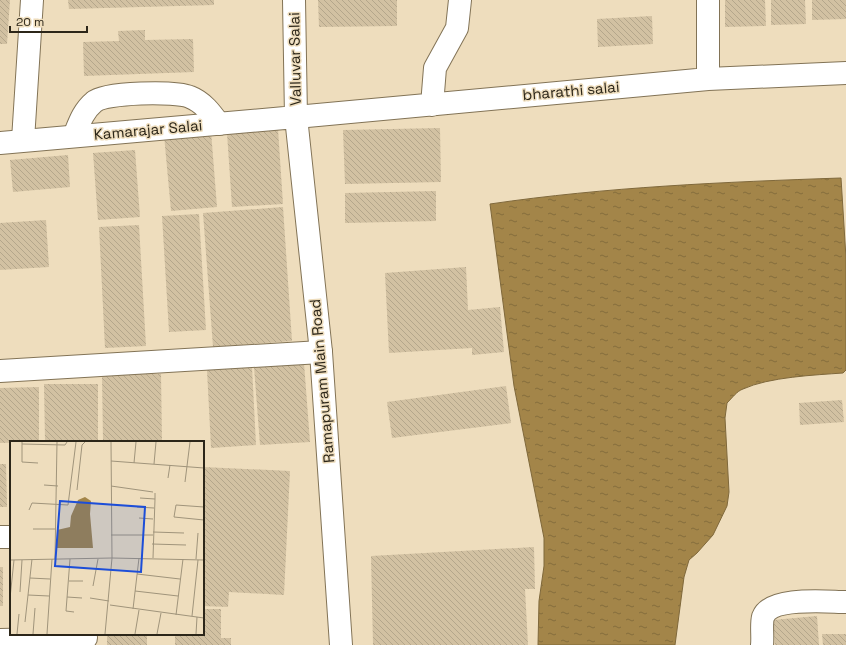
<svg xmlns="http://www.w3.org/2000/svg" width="846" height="645" viewBox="0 0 846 645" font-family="'Space Grotesk',sans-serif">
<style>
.water{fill:url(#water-ripples);stroke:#7f683b}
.building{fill:url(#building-back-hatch)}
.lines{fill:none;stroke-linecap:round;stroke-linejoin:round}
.minor-casing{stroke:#827356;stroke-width:24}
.major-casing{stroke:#827356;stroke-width:24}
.minor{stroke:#fff;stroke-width:22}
.major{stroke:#fff;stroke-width:22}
.labels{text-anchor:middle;stroke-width:3;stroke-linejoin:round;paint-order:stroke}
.street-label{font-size:15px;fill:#2c2619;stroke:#eeddbd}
.inset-road{fill:none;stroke:#a0947b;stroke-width:1}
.view{fill:#1d4ed8;fill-opacity:0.15;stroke:#1d4ed8;stroke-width:2}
.inset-edge{fill:none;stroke:#2c2619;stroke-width:2}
</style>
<defs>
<pattern id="water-ripples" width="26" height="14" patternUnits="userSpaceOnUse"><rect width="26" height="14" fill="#a38549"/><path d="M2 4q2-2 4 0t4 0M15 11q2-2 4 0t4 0" fill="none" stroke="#856d3c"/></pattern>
<pattern id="building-back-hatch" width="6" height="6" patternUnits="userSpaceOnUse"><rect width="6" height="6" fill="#d2c1a2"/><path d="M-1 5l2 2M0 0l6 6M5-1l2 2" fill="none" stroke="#b4a68b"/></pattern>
</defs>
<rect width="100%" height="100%" fill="#eeddbd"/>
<path class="water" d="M841,178L846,258V370L843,373C815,375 769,377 743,389C737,391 732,398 727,403L725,418L729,492L727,506L713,535L697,553L689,560L684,577L675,645H538L539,601L544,566V538L514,386L490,204C606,187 724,182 841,178Z"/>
<path class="building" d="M0,0H10L7,44H0Z
M68,0H214V5L69,9Z
M318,0H397V26L319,27Z
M725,0H765L766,26L725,27Z
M771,0H805L806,24L771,25Z
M812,0H846V19L812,20Z
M652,16L653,44L598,47L597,19Z
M145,30V40L193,39L194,72L84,76L83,42L119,41L118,31Z
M440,128L441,182L345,184L343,130Z
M278,129L283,204L232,207L227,133Z
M211,131L217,207L171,211L164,135Z
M135,150L140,217L98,220L93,153Z
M68,155L70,187L13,192L10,160Z
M436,191V221L345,223V193Z
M283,207L292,341L213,347L203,213Z
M199,214L206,330L169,332L162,216Z
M46,220L49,267L0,270V223Z
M139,225L146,346L105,348L99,227Z
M466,267L468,310L500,307L504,352L472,355V348L389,353L385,273Z
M304,363L310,442L260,445L254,367Z
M252,367L256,445L211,448L207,370Z
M102,374H161L162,442H103Z
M44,384H98V441H45Z
M506,386L511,423L392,438L387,402Z
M39,387V442L0,443V388Z
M842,400L844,422L800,425L799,403Z
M0,464H6L7,507H0Z
M203,467L290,471L284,595L229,592L228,607L203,606Z
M534,547L535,589H525L528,645H373L371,556Z
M0,567H3V606H0Z
M203,609H221V638H231V645H175V634H203Z
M817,616L819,645H775L773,620Z
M107,634H147V645H107Z
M822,634H846V645H823Z"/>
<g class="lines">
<defs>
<path id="minor" d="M708,0V79
M432,105L435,68L457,28L460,0
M296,117L708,79L846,73
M74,136C79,124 83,111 94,102C105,92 176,91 190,97C203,102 211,113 219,124
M23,140L32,0
M0,371L321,352
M0,537H11
M0,640L86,638
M762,645C763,637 761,624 763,617C771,596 827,602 846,602"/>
<path id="major" d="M294,0L296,117L321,352L341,645
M0,143L296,117"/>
</defs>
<use href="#minor" class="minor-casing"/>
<use href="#major" class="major-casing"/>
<use href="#minor" class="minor"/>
<use href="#major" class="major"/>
</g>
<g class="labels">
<g class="street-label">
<text transform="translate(295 59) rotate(-91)" y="5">Valluvar Salai</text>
<text transform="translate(571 91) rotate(-5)" y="5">bharathi salai</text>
<text transform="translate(148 130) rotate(-5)" y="5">Kamarajar Salai</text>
<text transform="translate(322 381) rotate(-95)" y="5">Ramapuram Main Road</text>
</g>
</g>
<g transform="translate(10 441)">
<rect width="194" height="194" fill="#eeddbd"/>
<path d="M75,56L81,60L80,73L83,107H47V89L60,86L61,75L68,59Z" fill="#a38549"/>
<path class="inset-road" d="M12,1V3L55,4L57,1M12,3V21L28,22M101,20L194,27M124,22L126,1M144,23L146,1M158,37L160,24M175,41L180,1M34,44L48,45M101,45L143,51M67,49L72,4L75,1M130,57L145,58V52M127,66L144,67M194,66L166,64L164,76L194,79M19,69L22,62L58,64L66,1M129,77L143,78M23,88H46M143,91L174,92M101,94H143M142,103L176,104M102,117L194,119M143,117L145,58M45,118L47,1M60,118L56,170L64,171M186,118L188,92M0,119L102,117M127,133L170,138M20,137L40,138M59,140H73M83,145L88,118M125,150L168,155M10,151L12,119M18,154L39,155M57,156L72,157M0,157L4,119M80,157L99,160M100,164L194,177M123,168L129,117M166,174L173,118M182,175L188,119M15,181L22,118M7,193L9,173M23,193L25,167M37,193L42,118M95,193L102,117L101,1M125,193L129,169M147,193L151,172M186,193L187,176"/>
<path class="view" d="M50,60L135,66L131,131L45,125Z"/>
<rect width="194" height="194" class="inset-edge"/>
</g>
<path d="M10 26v6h77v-6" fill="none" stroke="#2c2619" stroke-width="2"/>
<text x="16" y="26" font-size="12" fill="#2c2619" stroke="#eeddbd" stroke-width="3" paint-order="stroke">20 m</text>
</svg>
